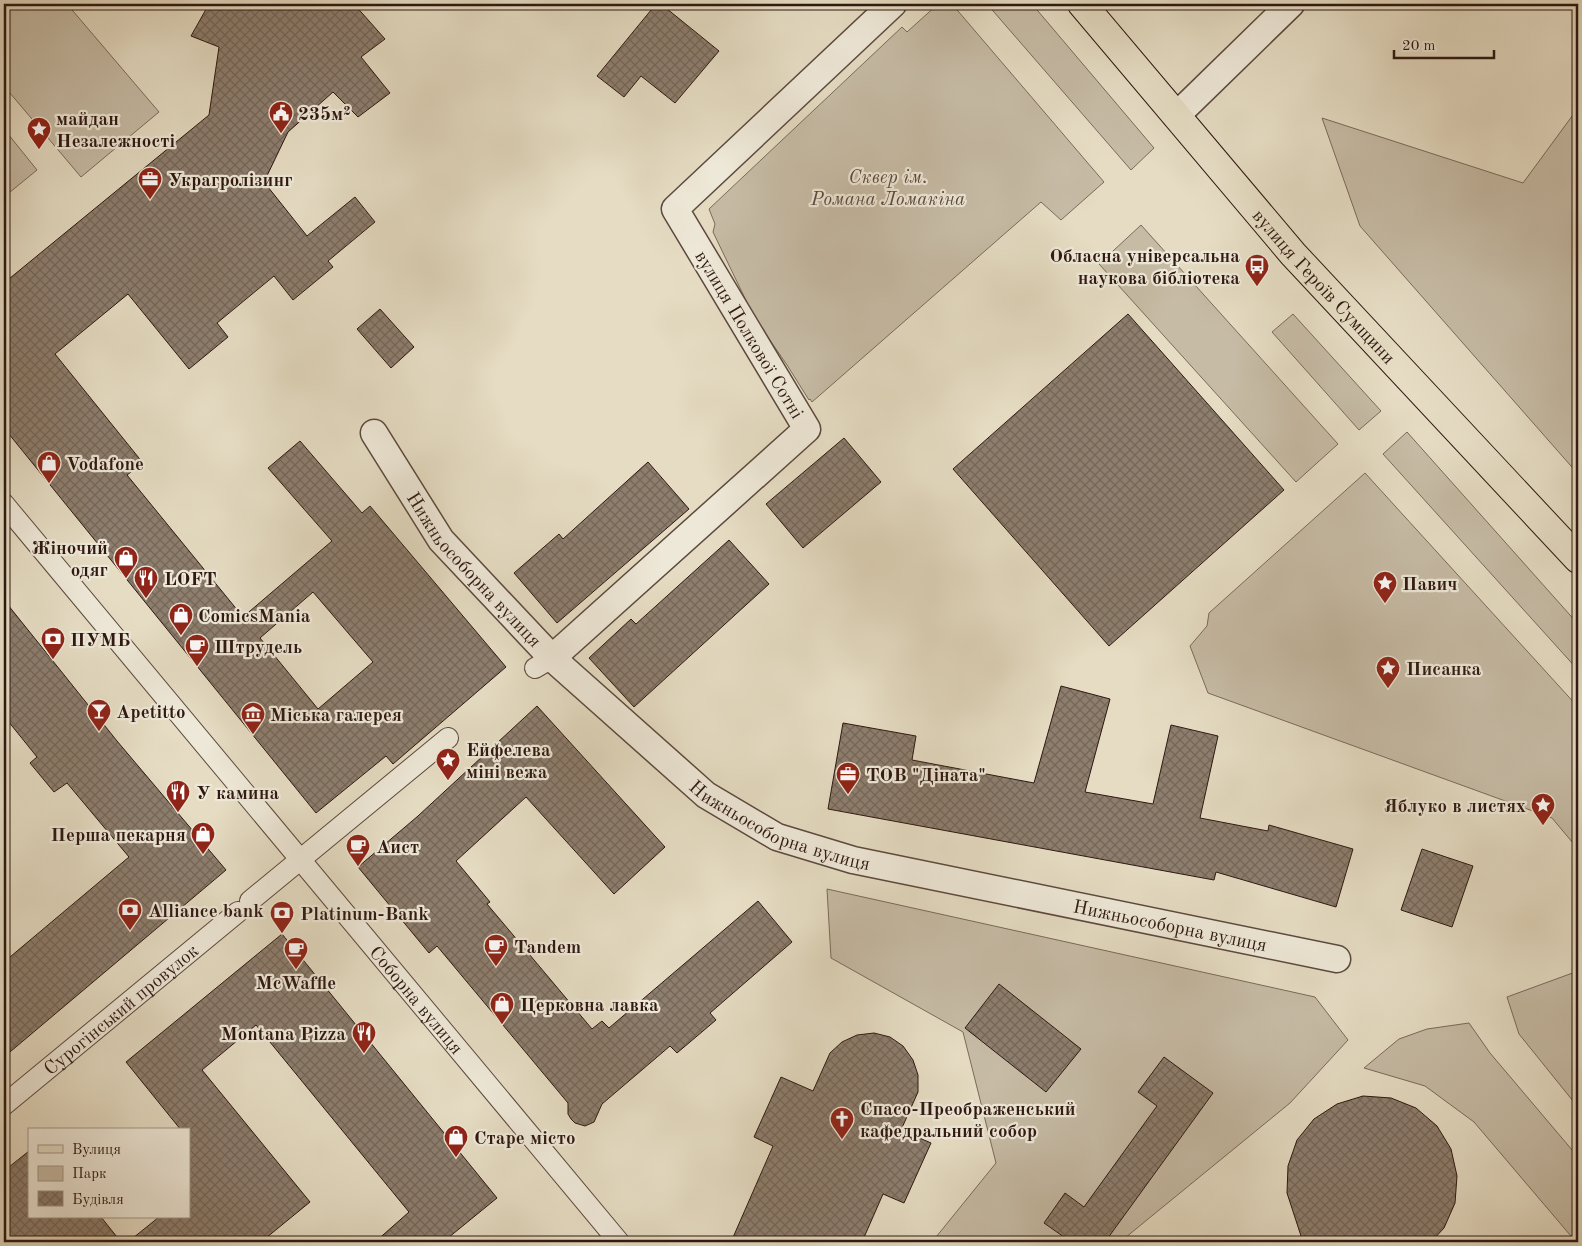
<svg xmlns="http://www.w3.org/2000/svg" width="1582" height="1246" viewBox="0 0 1582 1246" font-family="'Old Standard TT',serif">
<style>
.green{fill:#c6bba5;stroke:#7a6a5b}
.building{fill:url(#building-cross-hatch);stroke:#2e1811;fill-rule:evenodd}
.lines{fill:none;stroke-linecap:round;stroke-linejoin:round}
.pedestrian-casing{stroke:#5c493e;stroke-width:22}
.minor-casing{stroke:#5c493e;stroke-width:29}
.primary-casing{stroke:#2e1811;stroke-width:30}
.pedestrian{stroke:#eee8d8;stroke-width:20}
.minor{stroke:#eee8d8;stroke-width:26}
.primary{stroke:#e5dcc3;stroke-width:28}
.labels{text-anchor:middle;stroke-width:4.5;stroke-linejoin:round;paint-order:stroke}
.poi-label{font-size:19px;font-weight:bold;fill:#2e1811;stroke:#eee8d8;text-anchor:start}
.park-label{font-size:19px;font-style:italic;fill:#5c493d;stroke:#eee8d8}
.street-label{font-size:19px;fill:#2e1811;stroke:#eee8d8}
</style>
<defs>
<pattern id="building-cross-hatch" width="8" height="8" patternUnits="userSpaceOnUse" patternTransform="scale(1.25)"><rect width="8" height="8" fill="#8d7e6e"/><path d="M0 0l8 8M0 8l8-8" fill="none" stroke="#746659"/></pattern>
</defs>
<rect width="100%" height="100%" fill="#e5dcc3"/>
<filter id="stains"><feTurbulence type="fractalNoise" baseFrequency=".004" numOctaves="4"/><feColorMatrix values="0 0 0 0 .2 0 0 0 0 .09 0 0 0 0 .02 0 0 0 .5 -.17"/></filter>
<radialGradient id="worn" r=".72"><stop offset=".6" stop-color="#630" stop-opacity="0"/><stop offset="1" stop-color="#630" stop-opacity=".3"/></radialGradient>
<path class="green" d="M4,4H67L159,112L81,177L4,86Z
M938,4H952L1104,182L1061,220L1041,202L812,402L810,399L809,400L787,365L754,317L713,232L715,224L709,209L902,27L907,32Z
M987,4H1032L1154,148L1131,170Z
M1578,108V474L1360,226L1322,118L1523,183Z
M4,129L37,170L4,197Z
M1141,225L1338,444L1296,482L1099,264Z
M1293,314L1381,411L1359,430L1272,332Z
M1407,432L1578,624V670L1383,454Z
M1365,473L1578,707V849L1552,818L1208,693L1190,646L1207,626L1209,613Z
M827,889L1315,997L1348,1040L1290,1103L1120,1242H932L996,1163L963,1032L831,958Z
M1578,971V1105L1577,1106L1519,1034L1507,997Z
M1469,1023L1490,1053L1578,1157V1242H1576L1474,1122L1425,1086L1364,1068L1399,1039L1427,1029Z"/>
<path class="building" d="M209,4H354L385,39L361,57L390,93L358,117L333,92L288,132L264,182L307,236L355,197L375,222L328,261L333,267L293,300L274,276L217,323L228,337L189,369L128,294L55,354L143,463L127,475L243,617L332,541L268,468L300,441L362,513L370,506L506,667L393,764L386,756L316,813L4,428V283L209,115L219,47L191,36ZM313,592L373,662L318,709L260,638Z
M656,4H661L719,51L675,103L641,76L624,97L597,76Z
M380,309L414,347L391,368L357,329Z
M1128,314L1284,490L1109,646L953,469Z
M844,438L881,482L803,548L766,504Z
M648,462L689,509L557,623L514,573L559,534L563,539Z
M729,540L769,584L634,707L589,658L631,619L636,624Z
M4,600L117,741L226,870L4,1057V962L129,857L67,783L54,792L30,763L37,757L4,716Z
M1061,686L1110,699L1085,792L1153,804L1171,725L1218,736L1200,818L1268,831L1269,825L1353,849L1336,907L1216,872L1214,880L828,809L843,723L916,736L912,760L1034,783Z
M537,706L665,847L614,894L526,797L456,861L490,902L487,904L592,1029L602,1021L609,1028L758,901L792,942L710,1013L716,1020L677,1053L670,1046L602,1104L594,1122L585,1126L575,1123L571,1119L568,1114V1103L437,946L429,953L358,867L418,816Z
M1422,849L1473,866L1452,927L1401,910Z
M282,934L497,1198L443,1242H375L409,1212L256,1025L202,1070L310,1202L261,1242H128L159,1217H189V1130H181L126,1062Z
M999,984L1081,1049L1046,1092L965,1028Z
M874,1033L890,1037L903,1046L913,1060L918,1075V1092L901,1130L931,1143L904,1203L883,1194L862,1242H731L773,1146L754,1137L781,1077L813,1091L830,1053L842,1042L857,1035Z
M1164,1057L1213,1093L1105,1242H1071L1044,1223L1065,1193L1084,1207L1157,1106L1138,1092Z
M1363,1096L1391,1098L1416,1108L1437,1126L1451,1149L1457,1176L1455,1203L1444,1228L1431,1242H1303L1287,1193L1288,1166L1297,1140L1314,1119L1337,1104Z
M29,1151V1217H101L121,1242H4V1171Z"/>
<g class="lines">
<defs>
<g id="pedestrian">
<path id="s1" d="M4,504L619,1242"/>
<path d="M535,668L552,658"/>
<path d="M250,901L448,738"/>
<path id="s2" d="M4,1105L238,912"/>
</g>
<g id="minor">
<path d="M1176,116L1291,4"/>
<path id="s3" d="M374,433L441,540L552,658L706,795L777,837L853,860L1337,959"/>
<path d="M552,658L807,429L675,209L893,4"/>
</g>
<g id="primary">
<path id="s4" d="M1082,4L1293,254L1578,559"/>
</g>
</defs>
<use href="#pedestrian" class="pedestrian-casing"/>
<use href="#minor" class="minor-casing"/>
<use href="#primary" class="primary-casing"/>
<use href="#pedestrian" class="pedestrian"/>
<use href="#minor" class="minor"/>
<use href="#primary" class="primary"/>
</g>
<defs>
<symbol id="civic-pin" viewBox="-11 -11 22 30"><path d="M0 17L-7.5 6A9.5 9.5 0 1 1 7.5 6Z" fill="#8f2418" stroke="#eee8d8"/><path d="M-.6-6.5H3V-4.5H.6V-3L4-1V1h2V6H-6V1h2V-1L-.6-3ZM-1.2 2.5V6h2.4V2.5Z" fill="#fff"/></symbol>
<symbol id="sight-pin" viewBox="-11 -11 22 30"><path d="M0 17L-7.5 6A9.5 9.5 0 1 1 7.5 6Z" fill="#8f2418" stroke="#eee8d8"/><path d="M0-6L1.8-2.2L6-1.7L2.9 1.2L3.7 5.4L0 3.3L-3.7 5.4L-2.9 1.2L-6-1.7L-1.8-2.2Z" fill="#fff"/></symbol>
<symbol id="office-pin" viewBox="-11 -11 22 30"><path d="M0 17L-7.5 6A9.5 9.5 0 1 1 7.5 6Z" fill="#8f2418" stroke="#eee8d8"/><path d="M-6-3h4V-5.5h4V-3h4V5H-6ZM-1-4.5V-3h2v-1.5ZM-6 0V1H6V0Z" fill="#fff"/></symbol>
<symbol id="bus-pin" viewBox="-11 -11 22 30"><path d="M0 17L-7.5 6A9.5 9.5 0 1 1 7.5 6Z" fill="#8f2418" stroke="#eee8d8"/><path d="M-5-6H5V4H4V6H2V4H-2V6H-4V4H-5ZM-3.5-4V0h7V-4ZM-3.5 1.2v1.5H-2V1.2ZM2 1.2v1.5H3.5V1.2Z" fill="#fff"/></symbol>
<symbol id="shop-pin" viewBox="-11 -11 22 30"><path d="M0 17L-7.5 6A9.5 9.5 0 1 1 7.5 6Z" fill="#8f2418" stroke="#eee8d8"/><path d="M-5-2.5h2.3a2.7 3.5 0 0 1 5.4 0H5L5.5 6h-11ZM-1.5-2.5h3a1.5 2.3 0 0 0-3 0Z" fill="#fff"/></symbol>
<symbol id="restaurant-pin" viewBox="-11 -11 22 30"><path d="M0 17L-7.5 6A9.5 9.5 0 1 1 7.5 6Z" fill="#8f2418" stroke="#eee8d8"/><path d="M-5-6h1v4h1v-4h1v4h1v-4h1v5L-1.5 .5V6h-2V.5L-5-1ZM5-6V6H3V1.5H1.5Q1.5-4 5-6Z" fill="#fff"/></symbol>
<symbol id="bank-pin" viewBox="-11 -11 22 30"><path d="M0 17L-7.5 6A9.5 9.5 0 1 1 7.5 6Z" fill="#8f2418" stroke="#eee8d8"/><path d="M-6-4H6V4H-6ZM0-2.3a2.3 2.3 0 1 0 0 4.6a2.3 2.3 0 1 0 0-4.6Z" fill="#fff"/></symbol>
<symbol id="cafe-pin" viewBox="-11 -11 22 30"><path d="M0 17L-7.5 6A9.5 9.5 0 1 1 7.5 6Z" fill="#8f2418" stroke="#eee8d8"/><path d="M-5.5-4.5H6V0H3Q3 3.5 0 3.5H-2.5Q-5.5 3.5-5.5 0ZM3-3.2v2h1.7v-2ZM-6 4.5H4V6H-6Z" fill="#fff"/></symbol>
<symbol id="bar-pin" viewBox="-11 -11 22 30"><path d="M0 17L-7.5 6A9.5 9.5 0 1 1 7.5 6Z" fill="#8f2418" stroke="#eee8d8"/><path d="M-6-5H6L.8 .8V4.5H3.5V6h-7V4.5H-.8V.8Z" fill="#fff"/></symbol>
<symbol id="museum-pin" viewBox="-11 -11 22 30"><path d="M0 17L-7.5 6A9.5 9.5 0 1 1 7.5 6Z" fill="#8f2418" stroke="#eee8d8"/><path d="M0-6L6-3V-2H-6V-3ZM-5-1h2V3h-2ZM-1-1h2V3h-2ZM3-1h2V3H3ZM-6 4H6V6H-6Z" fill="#fff"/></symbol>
<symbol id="church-pin" viewBox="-11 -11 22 30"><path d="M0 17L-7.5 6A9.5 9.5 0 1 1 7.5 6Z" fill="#8f2418" stroke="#eee8d8"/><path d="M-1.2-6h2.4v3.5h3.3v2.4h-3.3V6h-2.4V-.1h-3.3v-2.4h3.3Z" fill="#fff"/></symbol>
</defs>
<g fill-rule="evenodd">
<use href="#civic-pin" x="267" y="99" width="28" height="38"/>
<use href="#sight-pin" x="25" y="115" width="28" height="38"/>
<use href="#office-pin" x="136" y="165" width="28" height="38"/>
<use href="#bus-pin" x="1243" y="252" width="28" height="38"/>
<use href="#shop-pin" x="35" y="449" width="28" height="38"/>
<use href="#shop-pin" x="112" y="544" width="28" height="38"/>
<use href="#restaurant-pin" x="132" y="564" width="28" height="38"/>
<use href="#sight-pin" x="1371" y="569" width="28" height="38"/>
<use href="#shop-pin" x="167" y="601" width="28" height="38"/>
<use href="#bank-pin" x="39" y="625" width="28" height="38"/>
<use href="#cafe-pin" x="183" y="632" width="28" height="38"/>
<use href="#sight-pin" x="1374" y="654" width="28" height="38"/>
<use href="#bar-pin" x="85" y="697" width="28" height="38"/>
<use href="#museum-pin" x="239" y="700" width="28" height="38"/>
<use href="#sight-pin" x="434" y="746" width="28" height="38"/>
<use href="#office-pin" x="834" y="760" width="28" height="38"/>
<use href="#restaurant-pin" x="164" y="778" width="28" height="38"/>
<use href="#sight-pin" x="1529" y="791" width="28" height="38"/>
<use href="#shop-pin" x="189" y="820" width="28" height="38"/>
<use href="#cafe-pin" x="344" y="832" width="28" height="38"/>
<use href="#bank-pin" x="116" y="896" width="28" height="38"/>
<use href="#bank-pin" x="268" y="899" width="28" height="38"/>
<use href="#cafe-pin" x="482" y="932" width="28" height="38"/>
<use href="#cafe-pin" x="282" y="935" width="28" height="38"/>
<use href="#shop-pin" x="488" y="990" width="28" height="38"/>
<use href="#restaurant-pin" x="350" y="1019" width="28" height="38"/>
<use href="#church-pin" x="828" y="1105" width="28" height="38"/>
<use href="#shop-pin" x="442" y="1123" width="28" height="38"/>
</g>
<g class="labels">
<g class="poi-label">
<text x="298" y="120">235м²</text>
<text x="56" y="125">майдан<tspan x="56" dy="22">Незалежності</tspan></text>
<text x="168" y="186">Украгролізинг</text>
<text x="1240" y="262" text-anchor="end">Обласна універсальна<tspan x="1240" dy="22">наукова бібліотека</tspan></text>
<text x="66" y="470">Vodafone</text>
<text x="108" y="554" text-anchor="end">Жіночий<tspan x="108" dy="22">одяг</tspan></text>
<text x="164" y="585">LOFT</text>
<text x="1402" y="590">Павич</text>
<text x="198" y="622">ComicsMania</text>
<text x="70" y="646">ПУМБ</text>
<text x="214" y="653">Штрудель</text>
<text x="1406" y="675">Писанка</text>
<text x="116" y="718">Apetitto</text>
<text x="270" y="721">Міська галерея</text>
<text x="466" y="756">Ейфелева<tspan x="466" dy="22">міні вежа</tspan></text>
<text x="866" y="781">ТОВ "Діната"</text>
<text x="196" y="799">У камина</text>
<text x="1526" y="812" text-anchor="end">Яблуко в листях</text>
<text x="186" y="841" text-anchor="end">Перша пекарня</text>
<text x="376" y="853">Аист</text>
<text x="148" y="917">Alliance bank</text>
<text x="300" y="920">Platinum-Bank</text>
<text x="514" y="953">Tandem</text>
<text x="296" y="989" text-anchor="middle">McWaffle</text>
<text x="520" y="1011">Церковна лавка</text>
<text x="346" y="1040" text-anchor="end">Montana Pizza</text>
<text x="860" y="1115">Спасо-Преображенський<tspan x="860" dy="22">кафедральний собор</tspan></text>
<text x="474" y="1144">Старе місто</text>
</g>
<g class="park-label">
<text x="888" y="183">Сквер ім.<tspan x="888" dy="22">Романа Ломакіна</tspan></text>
</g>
<g class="street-label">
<text dy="7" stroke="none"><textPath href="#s4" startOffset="372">вулиця Героїв Сумщини</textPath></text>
<text transform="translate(750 334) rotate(59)" y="7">вулиця Полкової Сотні</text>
<text dy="7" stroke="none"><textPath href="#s3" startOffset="170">Нижньособорна вулиця</textPath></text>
<text dy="7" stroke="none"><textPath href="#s3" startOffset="575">Нижньособорна вулиця</textPath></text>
<text dy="7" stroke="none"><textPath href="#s3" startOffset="980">Нижньособорна вулиця</textPath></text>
<text dy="7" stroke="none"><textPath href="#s1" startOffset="645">Соборна вулиця</textPath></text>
<text dy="7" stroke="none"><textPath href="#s2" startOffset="151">Сурогінський провулок</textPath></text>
</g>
</g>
<rect width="1582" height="1246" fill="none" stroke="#e5dcc3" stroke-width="20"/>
<rect x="5" y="5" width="1572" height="1236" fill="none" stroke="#2e1811" stroke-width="2.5"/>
<rect x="10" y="10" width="1562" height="1226" fill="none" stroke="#2e1811"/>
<rect x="28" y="1128" width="162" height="90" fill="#eee8d8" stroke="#a19588"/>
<rect x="38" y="1145" width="25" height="8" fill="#e5dcc3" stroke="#a19588"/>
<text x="72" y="1154" font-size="15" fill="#2e1811">Вулиця</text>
<rect x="38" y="1166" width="25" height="15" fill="#c6bba5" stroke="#a19588"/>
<text x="72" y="1178" font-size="15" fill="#2e1811">Парк</text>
<rect x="38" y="1191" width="25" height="15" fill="url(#building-cross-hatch)" stroke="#a19588"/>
<text x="72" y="1204" font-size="15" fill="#2e1811">Будівля</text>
<path d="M1394 50v8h100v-8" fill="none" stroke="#2e1811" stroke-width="2.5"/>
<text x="1402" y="50" font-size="15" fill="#2e1811" stroke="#eee8d8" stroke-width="4" paint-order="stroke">20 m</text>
<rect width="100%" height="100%" filter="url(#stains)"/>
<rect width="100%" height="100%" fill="url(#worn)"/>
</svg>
